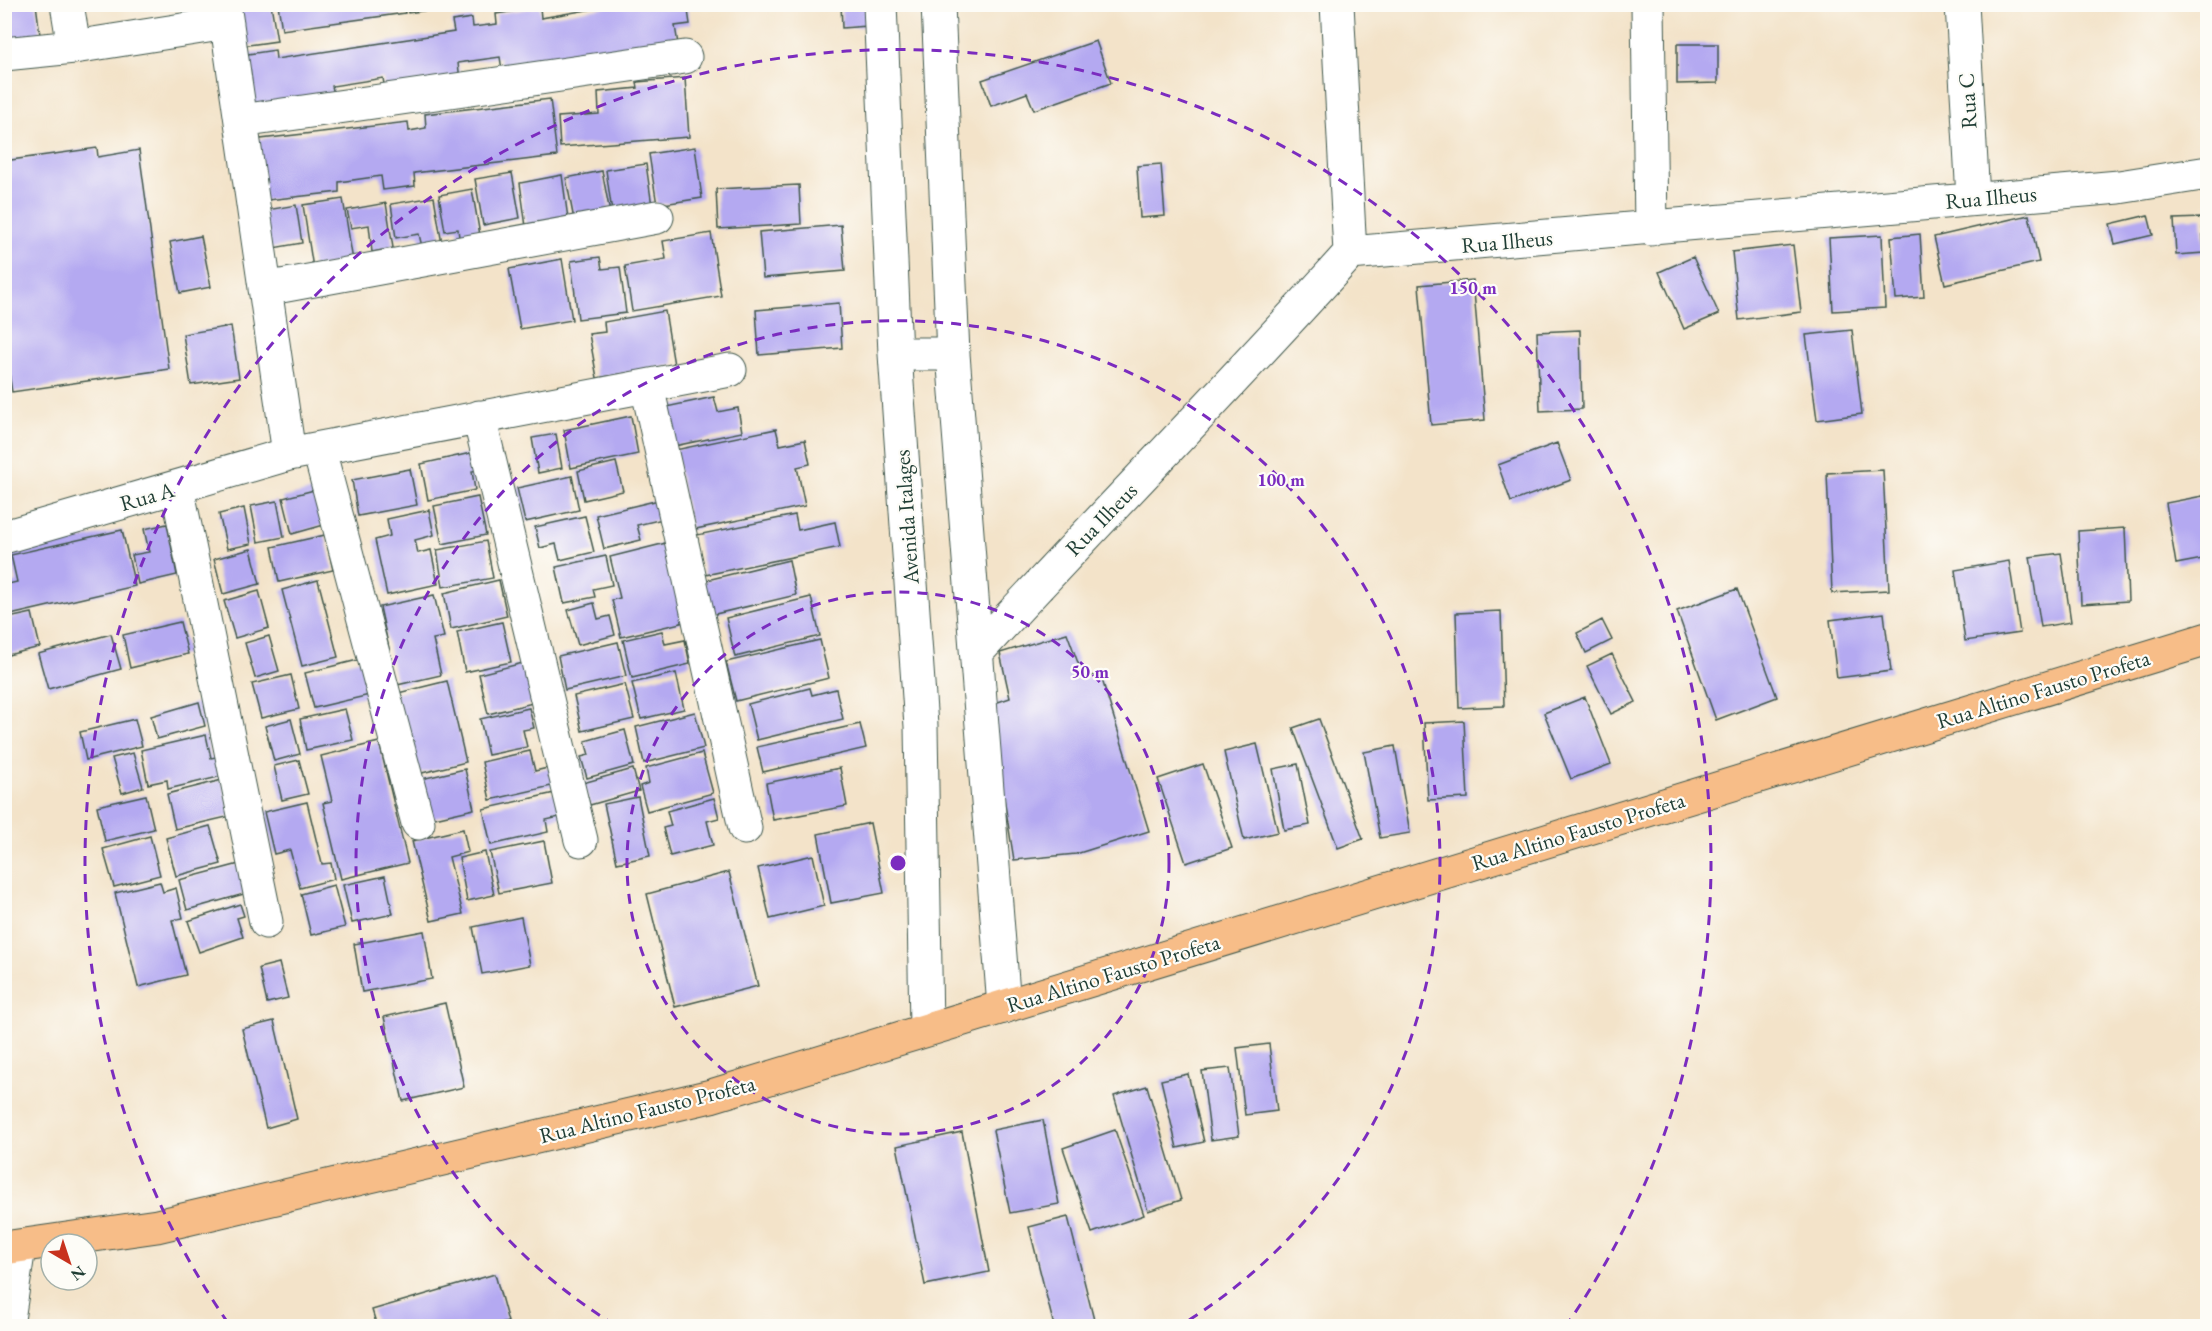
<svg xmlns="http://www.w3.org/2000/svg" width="2212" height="1331" viewBox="0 0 2212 1331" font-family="'EB Garamond',serif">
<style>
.building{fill:#b4a9f1}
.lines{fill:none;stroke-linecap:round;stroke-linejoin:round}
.street-casing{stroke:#3f564a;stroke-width:35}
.primary-casing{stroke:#3f564a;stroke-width:35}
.street{stroke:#fff;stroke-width:33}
.primary{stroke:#f7bd88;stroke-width:33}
.ring{fill:none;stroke:#7b2cbf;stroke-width:3;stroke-dasharray:10 8}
.labels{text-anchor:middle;stroke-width:4.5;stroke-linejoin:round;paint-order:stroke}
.street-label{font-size:22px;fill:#1f3d34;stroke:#fdfcf7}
.centre{fill:#7b2cbf;stroke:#fdfcf7;stroke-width:3}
.ring-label{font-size:18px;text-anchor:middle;font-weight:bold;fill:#7b2cbf;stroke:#fdfcf7;stroke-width:4.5;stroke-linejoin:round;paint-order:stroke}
</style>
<rect width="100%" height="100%" fill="#fdfcf7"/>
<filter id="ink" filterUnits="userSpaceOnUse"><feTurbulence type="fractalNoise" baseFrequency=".0167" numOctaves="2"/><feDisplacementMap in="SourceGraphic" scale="12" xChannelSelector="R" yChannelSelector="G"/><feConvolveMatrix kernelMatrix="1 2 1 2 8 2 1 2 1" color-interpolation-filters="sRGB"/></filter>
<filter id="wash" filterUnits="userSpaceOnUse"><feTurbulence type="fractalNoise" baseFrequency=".008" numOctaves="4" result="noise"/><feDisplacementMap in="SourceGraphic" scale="24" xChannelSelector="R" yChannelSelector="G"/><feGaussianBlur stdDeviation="1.35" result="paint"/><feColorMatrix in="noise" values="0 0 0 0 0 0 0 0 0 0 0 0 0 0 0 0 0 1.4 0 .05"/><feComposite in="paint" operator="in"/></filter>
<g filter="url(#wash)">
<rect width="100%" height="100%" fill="#f3e3c9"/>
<g id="blocks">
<path class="building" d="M4,4H36L40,35L4,39Z
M228,4H271L277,41L234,47Z
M278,4H404L405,13L282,30Z
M407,4H444V8L408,13Z
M621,4H687L690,24L675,26L678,44L502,70L500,57L458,63L460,80L385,91L383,78L332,86L334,94L244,114L235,56L275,50L276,59L454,32L452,21L472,18L473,27L497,24L496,14L540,7L541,18Z
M841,4H866L868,26L842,28Z
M1096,41L1111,83L1034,110L1027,93L991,106L982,80Z
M1677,44H1718V83L1677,84Z
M685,78L689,137L560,147L558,117L599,114L598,92L638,88L637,82Z
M550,99L557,156L414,173L415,186L383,190L381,176L339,182V192L259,201L252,140L408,122L409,131L426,128L425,114Z
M695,147L702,198L657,205L649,154Z
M97,148L98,157L139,150L169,369L12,392L4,340V161Z
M646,164L653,213L613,219L606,170Z
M1161,164L1165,216L1140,218L1137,166Z
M602,171L611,218L575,225L566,178Z
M512,173L520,218L483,225L475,179Z
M562,175L569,226L527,234L520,183Z
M799,185L801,224L718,229L716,189Z
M472,189L481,241L460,245L458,229L445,231L439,195Z
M434,197L442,244L422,247L419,234L396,238L391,204Z
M343,199L353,261L313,268L303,205Z
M386,203L393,248L372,252L369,225L351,228L347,210Z
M296,205L302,243L268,249L261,211Z
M2029,215L2039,262L1945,284L1934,237Z
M2148,215L2153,235L2115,244L2110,224Z
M2202,218L2204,253L2176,255L2174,219Z
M841,225L845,271L763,278L759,232Z
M711,233L721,296L632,311L625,266L666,259L663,241Z
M1920,234L1924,297L1896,299L1891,237Z
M1882,235L1885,308L1833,311L1829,238Z
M201,236L211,287L180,293L170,242Z
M1793,245L1801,312L1739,320L1732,252Z
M600,257L602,269L620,267L626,313L578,319L571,261Z
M1693,257L1719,314L1684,329L1659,272Z
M562,259L572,320L520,329L509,269Z
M1473,280L1485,420L1431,425L1419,285Z
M839,303L842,348L759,355L756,310Z
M665,311L674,365L597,378L589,334L605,332L604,322Z
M231,326L239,378L191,385L183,334Z
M1580,330L1582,409L1540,411L1537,332Z
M1852,330L1862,414L1817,420L1806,335Z
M714,397L718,412L738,408L742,432L674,446L666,407Z
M631,416L638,454L571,468L564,430Z
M776,429L780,445L805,440L810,464L797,467L805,506L691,530L675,450Z
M556,434L562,468L538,473L532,438Z
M1557,443L1571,480L1511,502L1498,465Z
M480,451L484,469L472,471L475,490L428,500L421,464Z
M616,462L623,491L584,500L578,471Z
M410,469L417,505L358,516L352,480Z
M1883,470L1889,590L1832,593L1827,473Z
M572,476L579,510L525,522L517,488Z
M322,488L331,523L292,534L283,498Z
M2208,495V558L2176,564L2166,503Z
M478,497L486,535L442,544L434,506Z
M659,500L663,519L637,525L641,540L604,549L596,515Z
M277,501L284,537L258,542L251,506Z
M244,508L251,544L227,549L219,514Z
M429,510L434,535L415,540L418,553L431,550L438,584L387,595L375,540L390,536L387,519Z
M795,515L798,530L835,522L840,547L705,575L697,535Z
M585,516L594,552L560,560L556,544L540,548L535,527Z
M167,524L177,575L138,584L132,555L149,552L144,529Z
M2125,528L2128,601L2081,604L2078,531Z
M122,530L135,586L6,616L4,585L17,582L11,555Z
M325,535L333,570L279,582L272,547Z
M486,541L493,578L443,587L437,550Z
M666,543L685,622L621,637L612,600L620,598L610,557Z
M251,549L260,584L223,594L214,559Z
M2061,553L2071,622L2041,627L2030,557Z
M606,556L612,585L593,589L595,597L564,603L556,567Z
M789,560L796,595L711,615L703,581Z
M2009,561L2020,633L1965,641L1955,570Z
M318,580L338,657L302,666L282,590Z
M499,580L507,616L451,629L444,593Z
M1737,589L1777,697L1716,720L1677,611Z
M259,591L269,628L235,638L224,601Z
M434,595L444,637L433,639L441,675L397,685L380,607Z
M811,597L820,636L735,657L726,618Z
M594,603L598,619L610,616L615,635L578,645L568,610Z
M1501,611L1504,706L1459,708L1456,613Z
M32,613L40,647L4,656V619Z
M1884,613L1891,671L1837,678L1830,620Z
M1602,620L1612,640L1586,653L1577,633Z
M180,622L188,654L130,668L123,635Z
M502,622L511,662L465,672L457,632Z
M662,631L665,644L685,640L690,664L632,678L623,640Z
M1067,633L1084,679L1100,673L1149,831L1076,854L1014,860L989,705L1010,698L1000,653Z
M111,634L121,669L48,689L38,654Z
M269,636L279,671L255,678L245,643Z
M820,640L829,678L736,701L726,662Z
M618,642L626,676L565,690L558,656Z
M1612,654L1636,702L1611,714L1587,666Z
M366,658L374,694L314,708L305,673Z
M531,661L541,701L488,714L479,674Z
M676,673L684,709L641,719L632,683Z
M291,675L299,709L261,718L252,684Z
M447,681L466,762L414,775L394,694Z
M625,684L634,719L582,731L574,696Z
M810,688L812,695L836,689L843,719L757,740L748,704Z
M1585,697L1611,764L1571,779L1544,713Z
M199,702L205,726L157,739L151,716Z
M529,708L534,728L523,730L527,747L488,755L480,719Z
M345,709L353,740L306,750L300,719Z
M695,712L704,748L644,763L636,727Z
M135,719L142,746L86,760L80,732Z
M291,719L300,754L274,761L265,726Z
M1319,719L1363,839L1338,848L1293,728Z
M1464,721L1468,798L1428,800L1424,723Z
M860,724L866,748L763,772L757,747Z
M625,730L634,765L587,778L581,757L589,755L585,741Z
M206,735L211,758L222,756L227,775L168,789L167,780L148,784L141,750Z
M379,742L408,863L341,879L323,803L332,801L321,756Z
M1257,744L1278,832L1244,840L1224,752Z
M1395,746L1410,833L1380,838L1364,752Z
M530,751L535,771L556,766L560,784L490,800L482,762Z
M133,753L143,787L122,793L112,758Z
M702,753L713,793L647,811L640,786L649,783L646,768Z
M299,760L308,794L282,800L274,766Z
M1203,764L1232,848L1186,863L1158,779Z
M1298,764L1310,825L1284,830L1273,769Z
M840,768L847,806L773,820L766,783Z
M465,769L474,809L426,820L417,780Z
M633,769L639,791L590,805L583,783Z
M222,780L231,816L175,829L167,794Z
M559,792L564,816L546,820L548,832L491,845L483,809Z
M146,795L154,829L105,841L97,806Z
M638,797L650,856L617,863L604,804Z
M714,798L719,818L707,821L713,845L670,856L663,828L671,826L667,811Z
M307,802L322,864L331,863L334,879L300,888L290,850L274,854L264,812Z
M870,823L884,893L831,903L818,834Z
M210,826L221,864L176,876L166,838Z
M463,829L468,852L449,857L463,914L431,921L412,841Z
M150,836L160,875L114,887L103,849Z
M544,841L552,883L499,893L490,852Z
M485,852L494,895L467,901L459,858Z
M813,855L824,906L770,919L758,868Z
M243,863L251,892L187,910L179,880Z
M729,872L758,986L675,1007L647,894Z
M385,876L393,914L352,923L343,885Z
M160,882L163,892L176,888L183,918L172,920L186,975L138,987L115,893Z
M334,885L345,927L311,935L301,894Z
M240,904L244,916L237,918L243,937L199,952L188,921Z
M521,917L530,965L482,974L473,927Z
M424,931L432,979L362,992L354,944Z
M279,963L288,998L267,1003L259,968Z
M445,1003L464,1087L403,1101L384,1017Z
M274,1021L297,1119L266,1128L242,1029Z
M1269,1044L1277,1111L1245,1115L1237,1048Z
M1230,1068L1239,1136L1211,1140L1202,1071Z
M1188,1074L1204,1142L1177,1148L1161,1080Z
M1147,1086L1181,1200L1148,1211L1114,1096Z
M1043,1120L1059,1204L1010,1213L993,1130Z
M1115,1130L1144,1215L1092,1233L1063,1148Z
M962,1132L989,1272L925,1285L897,1146Z
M1068,1217L1095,1324L1084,1326H1054L1029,1227Z
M495,1274L508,1322L493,1326H377L372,1310Z"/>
</g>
</g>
<g filter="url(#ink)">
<use href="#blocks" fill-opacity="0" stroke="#3f564a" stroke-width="1.5"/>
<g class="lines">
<defs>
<path id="street" d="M67,4L74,47
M224,4L289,454
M880,4L895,354L921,726L926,1029
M938,4L953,354L1004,1007
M1337,4L1350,253
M1648,4L1651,229
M1962,4L1973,198
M4,54L74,47L227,23
M241,121L685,57
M265,289L657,217
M895,354H953
M647,386L745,828
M479,417L581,840
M319,450L418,823
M177,487L266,922
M4,537L289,454L730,370
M977,652C1100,518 1228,389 1350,253L2119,187L2208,173
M7,1326L19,1247"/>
<path id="primary" d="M4,1248L157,1226L711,1096L2208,639"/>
</defs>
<use href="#street" class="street-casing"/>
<use href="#primary" class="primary-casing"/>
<use href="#street" class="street"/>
<use href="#primary" class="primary"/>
</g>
</g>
<g class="ring">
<circle cx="898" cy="863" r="271"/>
<path d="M615 1325A542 542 0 1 1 1181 1325"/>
<path d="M228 1323A813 813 0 1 1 1568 1323"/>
</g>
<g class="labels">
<g class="street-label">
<text transform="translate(1967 101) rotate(-93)" y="8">Rua C</text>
<text transform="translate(1991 197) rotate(-5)" y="8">Rua Ilheus</text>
<text transform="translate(1507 241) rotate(-5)" y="8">Rua Ilheus</text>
<text transform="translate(147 496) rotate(-16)" y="8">Rua A</text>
<text transform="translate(906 517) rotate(-94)" y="8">Avenida Italages</text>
<text transform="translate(1101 519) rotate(-46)" y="8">Rua Ilheus</text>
<text transform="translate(2043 689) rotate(-17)" y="8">Rua Altino Fausto Profeta</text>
<text transform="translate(1578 831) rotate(-17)" y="8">Rua Altino Fausto Profeta</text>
<text transform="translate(1113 973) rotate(-17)" y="8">Rua Altino Fausto Profeta</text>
<text transform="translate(647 1109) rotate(-14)" y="8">Rua Altino Fausto Profeta</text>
</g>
</g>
<circle cx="898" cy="863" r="9" class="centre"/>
<g class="ring-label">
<text x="1473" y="294">150 m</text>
<text x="1281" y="486">100 m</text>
<text x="1090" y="678">50 m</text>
</g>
<rect width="2212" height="1331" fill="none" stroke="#fdfcf7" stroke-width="24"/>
<g transform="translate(69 1262) rotate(141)"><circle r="28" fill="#fdfcf7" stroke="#a4b0a9" stroke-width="1.5"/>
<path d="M0-4.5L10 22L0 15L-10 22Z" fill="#c8321e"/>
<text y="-9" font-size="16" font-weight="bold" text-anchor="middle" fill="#1f3d34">N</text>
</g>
</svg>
